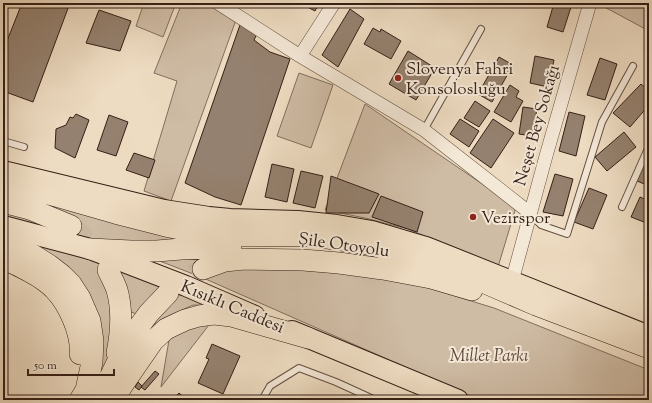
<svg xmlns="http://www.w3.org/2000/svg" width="652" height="403" viewBox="0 0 652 403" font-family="'Sorts Mill Goudy',serif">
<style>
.green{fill:#cfbca5;stroke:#826e5e}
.building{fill:#95816f;stroke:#351f16}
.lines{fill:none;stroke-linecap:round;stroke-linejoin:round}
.trunk-tunnel{stroke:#c9b6a0;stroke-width:21;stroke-dasharray:21 10;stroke-linecap:butt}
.service-casing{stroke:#634e41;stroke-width:8}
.minor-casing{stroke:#634e41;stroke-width:14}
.primary-casing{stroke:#351f16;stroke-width:22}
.trunk-casing{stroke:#351f16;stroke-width:22}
.service{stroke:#f4e8d7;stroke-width:6}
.minor{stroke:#f4e8d7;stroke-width:13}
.primary{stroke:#eedcc2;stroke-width:20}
.trunk{stroke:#eedcc2;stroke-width:21}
.poi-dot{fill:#8f2418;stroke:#f4e8d7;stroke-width:1.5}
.labels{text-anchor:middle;stroke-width:4;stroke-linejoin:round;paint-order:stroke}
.poi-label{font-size:17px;fill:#351f16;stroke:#f4e8d7;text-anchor:start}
.street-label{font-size:17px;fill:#351f16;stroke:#f4e8d7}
.park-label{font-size:17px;font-style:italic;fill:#5c463a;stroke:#f4e8d7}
</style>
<rect width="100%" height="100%" fill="#eedcc2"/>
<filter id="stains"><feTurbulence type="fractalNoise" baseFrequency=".005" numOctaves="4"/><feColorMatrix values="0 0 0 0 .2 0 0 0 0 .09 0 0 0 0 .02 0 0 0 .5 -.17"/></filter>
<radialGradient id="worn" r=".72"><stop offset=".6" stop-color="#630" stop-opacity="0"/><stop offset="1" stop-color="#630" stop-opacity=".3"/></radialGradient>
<path class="green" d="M144,3H176L163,37L136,26Z
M182,3H214L237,17L171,201L144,191L177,81L154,73Z
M599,3H649V31L599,4Z
M299,73L333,85L311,148L277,136Z
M365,104L516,207L498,267L408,229L365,218L325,210Z
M3,188L197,242L112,243L63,233L3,218Z
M20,239L92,258L221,306L193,305L164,318L152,326L139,315L126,310L110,293L111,353L99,383L101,353Z
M213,254L229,267L342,272L419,285L494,308L649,370V400H480L201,277L157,260Z
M212,321L161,387L169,340L191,325Z"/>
<path class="building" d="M22,3H70L33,102L3,91V51Z
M300,3H319L315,11Z
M554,3H567L571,7L563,32L547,27Z
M350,9L364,19L338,67L322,55Z
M99,10L131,21L120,51L86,43Z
M241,22L258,32L254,40L270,52L290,59L241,205L215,197L185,183Z
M373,28L380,32L381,29L401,41L391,59L364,44Z
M408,51L435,68L416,100L389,84Z
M535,56L554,60L548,87L530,83Z
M499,57L513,65L492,102L478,94Z
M600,58L617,64L605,100L587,95Z
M641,84L649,91V105L630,127L613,113Z
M510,85L519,91L516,97L523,101L511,122L494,112Z
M475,101L490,111L479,127L464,118Z
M523,107L537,109L532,136L519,134Z
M569,112L585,116L576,156L559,151Z
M76,114L89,120L75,158L55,148L56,129L66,125L70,117L73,118Z
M109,115L128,122L116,156L97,150Z
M460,119L479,131L469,147L450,134Z
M493,119L514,133L491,168L470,153Z
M624,132L636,147L607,171L595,157Z
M649,152V186L637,181Z
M134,153L155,160L149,178L126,170Z
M272,164L294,169L287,202L265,197Z
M301,171L323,176L315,208L293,203Z
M555,174L573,179L563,216L543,212Z
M331,176L379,194L369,213H326Z
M589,188L607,195L593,229L574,222Z
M381,196L423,212L417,232L372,217Z
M640,197L649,201V224L631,217Z
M212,344L240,356L223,394L198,383L209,359L206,358Z
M155,371L159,374L145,390L141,387Z
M138,382L142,386L139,390L135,387Z
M179,393L187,400H172Z"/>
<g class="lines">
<path class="trunk-tunnel" d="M71,226L94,247L101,258
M168,293L184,279L203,269"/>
<defs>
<path id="service" d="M3,11L6,3
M424,130L481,29
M3,141L24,147
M622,207L649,146
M530,213L541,225L567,234L602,122L633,66
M262,400L270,386L299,368L336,382L371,398L373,400
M421,400L426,389"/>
<path id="minor" d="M218,3L300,56L424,130L530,213
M300,56L334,3
M512,281L546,156L590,3"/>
<path id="primary" d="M3,171L164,210L209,217L230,219L298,221L337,225L372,231L426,247L649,336
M3,226L90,249L186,286L255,316
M292,331L458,400"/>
<path id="trunk" d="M3,181L115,213L170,227L209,235L314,236L368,244L419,257L485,283L536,305L649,348
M3,202L30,209L71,226
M3,239L33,255L49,265L62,275L71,284L80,298L90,321L93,341L92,362L86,390L80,400
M90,249L131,251H157L181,249L231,247
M3,259C18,265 43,277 54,289C68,303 82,333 80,354
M203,269L225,261L244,259L303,260L339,263L383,269L431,278L472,290
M108,270C111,277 115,284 117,290C123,311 121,333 117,353
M99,400L126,344L149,313L168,293
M113,400L124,383L153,341L166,329L185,320L199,316L214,314L231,316L308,338"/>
</defs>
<use href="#service" class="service-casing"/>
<use href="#minor" class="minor-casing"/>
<use href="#primary" class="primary-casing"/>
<use href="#trunk" class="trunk-casing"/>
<use href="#service" class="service"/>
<use href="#minor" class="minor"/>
<use href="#primary" class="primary"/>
<use href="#trunk" class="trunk"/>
</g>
<g class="poi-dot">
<circle cx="398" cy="78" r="4"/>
<circle cx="473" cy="217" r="4"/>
</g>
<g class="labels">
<g class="poi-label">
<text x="406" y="74">Slovenya Fahri<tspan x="406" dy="20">Konsolosluğu</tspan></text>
<text x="481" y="223">Vezirspor</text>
</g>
<g class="street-label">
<text transform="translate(536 125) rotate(-74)" y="6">Neşet Bey Sokağı</text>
<text transform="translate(344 244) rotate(8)" y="6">Şile Otoyolu</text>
<text transform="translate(233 306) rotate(23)" y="6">Kısıklı Caddesi</text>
</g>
<g class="park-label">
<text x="489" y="361">Millet Parkı</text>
</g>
</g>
<rect width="652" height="403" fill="none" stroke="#eedcc2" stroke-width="16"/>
<rect x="4" y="4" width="644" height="395" fill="none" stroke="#351f16" stroke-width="2"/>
<rect x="8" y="8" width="636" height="387" fill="none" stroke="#351f16"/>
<path d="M28 369v6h86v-6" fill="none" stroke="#351f16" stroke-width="2"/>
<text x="34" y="369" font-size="12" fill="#351f16" stroke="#f4e8d7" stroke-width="3" paint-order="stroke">50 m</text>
<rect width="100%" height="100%" filter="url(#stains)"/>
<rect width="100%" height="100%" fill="url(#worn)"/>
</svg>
